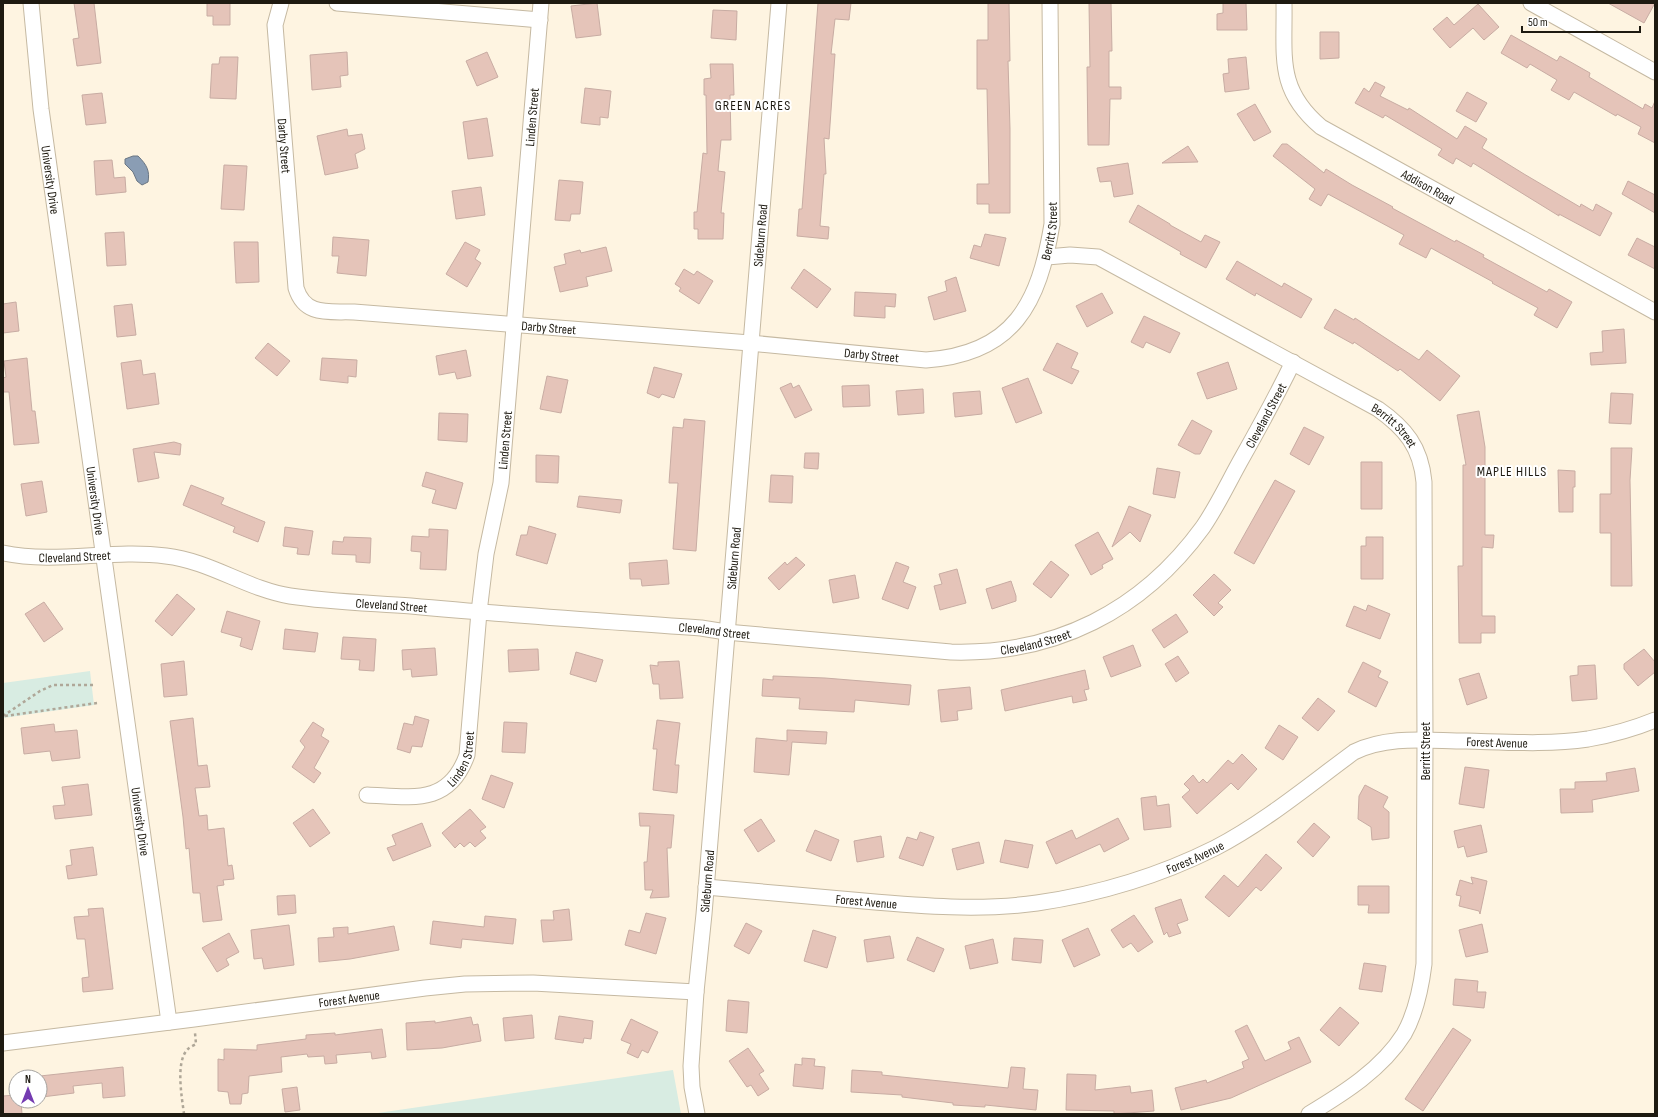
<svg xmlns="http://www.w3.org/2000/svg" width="1658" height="1117" viewBox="0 0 1658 1117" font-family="'Sofia Sans Condensed',sans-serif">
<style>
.green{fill:#d8ece2}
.water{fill:#8a9db4;stroke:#6a7683}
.building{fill:#e5c4b9;stroke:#c8aca3}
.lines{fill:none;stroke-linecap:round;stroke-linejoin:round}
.street-casing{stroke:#c5b9a2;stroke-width:17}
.path{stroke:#afa798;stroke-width:2.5;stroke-dasharray:3 3;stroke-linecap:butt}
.street{stroke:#fff;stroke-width:15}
.labels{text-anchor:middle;stroke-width:4;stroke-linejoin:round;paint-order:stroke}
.street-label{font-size:13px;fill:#1e1a11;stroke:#fff}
.neighbourhood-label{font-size:14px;letter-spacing:1px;fill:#1e1a11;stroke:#fff}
</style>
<rect width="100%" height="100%" fill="#fef4e1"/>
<path class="green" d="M90,671L94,705L3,718V683Z
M673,1070L681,1114H371Z"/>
<path class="water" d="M133,156H138C147,165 150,171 148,182L142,185L137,181L133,172L125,164V159Z"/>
<path class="building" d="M74,3H94L101,63L77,66L73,39L79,38Z
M207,3H230V25H213V16H207Z
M597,3L601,35L576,38L571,6Z
M818,3H851L849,20L835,19L831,54H835L829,139L824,138L826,174H824L820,226L829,227L828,239L797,236L799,209H802Z
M988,3H1009L1010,61H1008L1010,129V213H989V204H977V184H989L987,89H977V40H988Z
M1089,3H1111L1112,51H1109V87H1121V99H1110L1109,145H1088L1087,67H1090Z
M1223,3H1246L1247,30H1217V14L1223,13Z
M1608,3H1655L1644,23Z
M1478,4L1499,27L1484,40L1473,28L1450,48L1433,29L1447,17L1454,25Z
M713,10L737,11L736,40L711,38Z
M1320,32H1339V58L1320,59Z
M1511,35L1557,61L1560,56L1590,73L1589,77L1643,109L1645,104L1652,108L1655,101V143L1638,134L1641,127L1617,114L1616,116L1574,92L1569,100L1551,90L1557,80L1530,64L1527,68L1501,53Z
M347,52L348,75L340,76L341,87L312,90L310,55Z
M487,52L498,77L477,86L466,61Z
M220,57H238L236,99L210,98L212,64H219Z
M1246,57L1249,89L1225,92L1223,74L1229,73L1228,59Z
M710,64H733L734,95H730L731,140H721L718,171L725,172L721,213H724L723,239H698V229H694V212H697L703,153L707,154L706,95H704V79L711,78Z
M1375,82L1385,87L1380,96L1408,110L1409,108L1457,139L1465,126L1487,139L1482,148L1524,174L1580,207L1581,204L1593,211L1596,204L1612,213L1600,236L1559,214V216L1473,163L1471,167L1456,158L1453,164L1438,155L1442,149L1385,115L1383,118L1355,103L1364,88L1369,92Z
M585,88L611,91L608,118L600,117V125L581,123Z
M1467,92L1487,103L1476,122L1456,111Z
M102,93L106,123L86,125L82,95Z
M1255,104L1271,132L1254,141L1237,114Z
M487,118L493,156L468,159L463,122Z
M347,129L348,136L362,134L365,149L355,154L358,168L325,175L317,136Z
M1282,144H1287L1324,173L1326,169L1352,185L1393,207L1392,208L1455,242L1456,240L1484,255L1483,257L1547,292L1549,289L1572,302L1557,328L1534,315L1538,308L1492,283L1493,282L1431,248L1426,258L1399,244L1404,235L1328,194L1321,206L1309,199L1315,189L1273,156Z
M1188,146L1198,162L1162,163Z
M112,160L114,178L125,177L126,192L96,195L94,161Z
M1128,163L1133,194L1114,197L1111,181L1100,182L1097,168Z
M224,165L247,166L244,210L221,209Z
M559,180L583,182L580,214H571L570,221L555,220Z
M1628,181L1655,195V213L1622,194Z
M481,187L485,215L456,219L452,191Z
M1138,205L1170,224V225L1201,242L1205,235L1220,242L1206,268L1180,254L1181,252L1129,222Z
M124,232L126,265L107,266L105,233Z
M985,234L1006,238L999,266L970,258L974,245L981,247Z
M333,237L369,240L366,276L337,273L339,256H332Z
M1637,238L1655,247V269L1628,255Z
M234,242H258L259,282L236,283Z
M465,242L480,250L475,259L481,263L467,287L446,274Z
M606,247L612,271L586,277L588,286L560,292L554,267L566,264L564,254L580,250L581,253Z
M1237,261L1282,287L1284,283L1312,299L1301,318L1256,293L1255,296L1226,279Z
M684,269L694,275L697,271L713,281L699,304L679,291L681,288L675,284Z
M804,269L831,289L817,308L791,288Z
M956,277L966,311L934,320L928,297L947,291L945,281Z
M855,292L896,294L895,307L885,306V318L854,316Z
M1102,293L1113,313L1087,327L1076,306Z
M16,302L19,331L3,333V304Z
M132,304L136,335L117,337L114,306Z
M1335,309L1354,320L1355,318L1419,360L1427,350L1460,376L1440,401L1400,369L1398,371L1354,342L1353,344L1324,328Z
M1144,316L1180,333L1170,353L1146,342L1143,348L1131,342Z
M1624,329L1626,363L1591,365L1590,353L1603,352L1602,331Z
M268,343L290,361L277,376L255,358Z
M1057,343L1078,353L1071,368L1079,371L1072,384L1043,370Z
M466,350L471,376L457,379L455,372L439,375L436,356Z
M27,358L32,411H35L39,443L14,445L9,392H3V378L6,377L4,361Z
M322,358L357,360L356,377L348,376V383L320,380Z
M141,360L143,375L155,373L159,404L127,409L121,363Z
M1228,362L1237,389L1207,399L1197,373Z
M654,367L682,374L674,398L662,394L659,398L647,393Z
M547,376L568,380L561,413L540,409Z
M1028,378L1042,413L1016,423L1002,388Z
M791,383L793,388L799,385L812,410L795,418L780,388Z
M869,385L870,406L843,407L842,386Z
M923,389L924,413L898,415L896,391Z
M980,391L982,414L955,417L953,393Z
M1611,393L1633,394L1631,424L1609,423Z
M1479,411L1485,447V535H1494L1493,548L1482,547V616H1495V633H1481V643H1459L1458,566H1463V465H1466L1457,415Z
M439,413L468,414L467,442L438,440Z
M684,419L705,421L696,551L673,549L678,483H669L673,427L683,428Z
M1192,420L1212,431L1200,454H1195L1178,445Z
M1304,427L1324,437L1309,465L1290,454Z
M174,442L181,444L180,455L154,452L159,478L138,482L133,449Z
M1611,448H1632L1630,480L1632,586H1611V533H1600V494H1611Z
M805,453H819L818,469L804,468Z
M536,455L559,456L558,483L536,482Z
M1361,462H1382V509H1361Z
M1157,468L1180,472L1175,498L1153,494Z
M1558,470L1575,471V487H1573V512H1559Z
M426,472L463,483L456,509L432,503L436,490L422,486Z
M771,475L793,476L792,503L769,502Z
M1275,480L1295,491L1254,564L1234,553Z
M42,481L47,512L26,516L21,484Z
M191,485L224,498L221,504L265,522L258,542L233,532L235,527L183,505Z
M579,496L622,500L620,513L577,507Z
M1129,506L1151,515L1140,542L1130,532L1112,547Z
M529,526L556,534L547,564L516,555L521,535H527Z
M285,527L313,531L309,555L297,554L298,548L283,546Z
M429,529L448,530L446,570L420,569L421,552L411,551L412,536L429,537Z
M1098,532L1113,559L1102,565L1103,568L1091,575L1075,545Z
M344,537L371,538L370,563L356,562V555L332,554L333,541L343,542Z
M1366,537H1383V579H1361V546H1366Z
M796,557L805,565L779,590L768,578L785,562L787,565Z
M667,560L669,584L642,586L641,579H630L629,563Z
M1051,561L1069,575L1051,598L1033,584Z
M896,562L909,567L903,582L916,587L908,609L882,599Z
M957,569L966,603L940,610L934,586L942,584L939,574Z
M1214,574L1231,590L1218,603L1223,607L1214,616L1193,595Z
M855,575L859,598L833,603L829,580Z
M1011,581L1016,596V601L992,609L986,589Z
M177,594L195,609L172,636L155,621Z
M44,602L63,629L44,642L25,614Z
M1368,605L1390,614L1380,639L1346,626L1354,606L1366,611Z
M227,611L260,621L252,650L240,646L242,638L221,632Z
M1176,614L1188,632L1164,648L1152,630Z
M285,629L318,633L315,652L283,649Z
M343,637L376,639L374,671L359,670L360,660L341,659Z
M1133,645L1141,666L1111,677L1103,657Z
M435,648L437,675L412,677L411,669L403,670L402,650Z
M538,649L539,670L509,672L508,650Z
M1644,649L1655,662V672L1638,686L1624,669V664Z
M576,652L603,660L596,682L570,674Z
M1178,656L1189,673L1176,682L1165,664Z
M184,661L187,695L164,697L161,664Z
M679,661L683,698L660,699L659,684H653L650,665L658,666V662Z
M1363,662L1381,671L1378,677L1388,682L1376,707L1348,692Z
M1595,665L1597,699L1572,701L1570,676L1578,675V666Z
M1085,670L1089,689L1084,690L1087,700L1073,703L1072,696L1005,711L1001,690Z
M1479,673L1487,698L1467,705L1459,679Z
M773,676L825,678L911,685L909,705L855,700L854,712L799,709L800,698L762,696L763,679L773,680Z
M970,687L972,709L957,711L958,720L941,722L938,690Z
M1318,698L1335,711L1318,731L1302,718Z
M415,716L429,720L422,747L412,746L410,753L397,749L404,723L413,725Z
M193,718L198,766L207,765L210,787L195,788L199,816L207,815L208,830L224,828L228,866L232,865L234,879L223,880L224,885L217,886L222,920L203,922L200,893H193L189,848L186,849L183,817L170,721Z
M657,720L680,723L675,765H679L677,793L653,790L657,749H653Z
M313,722L324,729L321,736L329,741L314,768L321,773L314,783L292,767L305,747L300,741Z
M504,722L527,723L525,753L502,752Z
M54,724L55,732L77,730L80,758L52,761L50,751L24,754L21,728Z
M1279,725L1298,737L1283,760L1265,748Z
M787,730L827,732L826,744L792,742L789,775L754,772L756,738L787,741Z
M1242,754L1257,769L1238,790L1231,783L1197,814L1182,797L1190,790L1184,784L1193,775L1199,783L1203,779L1207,783L1228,760L1233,764Z
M1465,767L1489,770L1484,808L1459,804Z
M1635,768L1639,791L1592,800L1593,812L1561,813L1560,789H1575V782L1607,781L1606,773Z
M491,775L513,783L504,808L482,799Z
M88,784L92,815L55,819L53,806L65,805L62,787Z
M1365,785L1388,797L1383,807L1389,812V838L1372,840L1371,827L1358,819L1359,796Z
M1156,796L1157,806L1169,804L1171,827L1144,830L1141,798Z
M313,809L330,833L310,847L293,823Z
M470,809L486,827L480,831L486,838L475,847L470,842L464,847L460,843L455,848L442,833Z
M639,813L674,815L671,848H667L669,897L650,898L653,890H645L644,862H647L650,826H640Z
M1118,818L1129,839L1104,852L1100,844L1056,864L1046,842L1072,830L1076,839Z
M761,819L775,841L758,852L744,830Z
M422,823L431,846L393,861L387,848L396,845L392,835Z
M1314,823L1330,837L1313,857L1297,842Z
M1481,825L1487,852L1467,857L1464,846L1458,848L1454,831Z
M815,830L839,840L831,861L806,851Z
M920,832L934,837L923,866L899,858L907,837L917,840Z
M881,836L884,857L857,862L854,841Z
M1005,840L1033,845L1028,868L1000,862Z
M979,842L984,863L957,870L952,849Z
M93,847L97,875L68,879L66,866L72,865L70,850Z
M1266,854L1282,868L1261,891L1256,887L1229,917L1205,897L1224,875L1238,887Z
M1471,877L1487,881L1480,914L1479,911L1459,906L1461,896L1456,895L1460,880L1473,884Z
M1358,886H1389V913H1368L1369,905H1358Z
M295,895L296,913L278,915L277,896Z
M1181,899L1188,920L1177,924L1181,933L1169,937L1167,932L1164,935L1155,908Z
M103,908L113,989L83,992L82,978L89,977L85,939H77L74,917L89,916L88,909Z
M569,909L572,940L543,942L541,920H554L553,911Z
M646,913L666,918L656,954L625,945L629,930L640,933Z
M1134,915L1153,942L1138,952L1131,943L1123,948L1111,930Z
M485,916L516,919L513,944L462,939L461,948L430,944L433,921L484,927Z
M746,923L762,931L749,954L734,946Z
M1482,924L1488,952L1466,957L1459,930Z
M289,925L294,965L264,969L262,958L254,959L251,930Z
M394,926L399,950L350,959L319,962L318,938L334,937L333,928L348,927V934Z
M1088,928L1100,955L1074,967L1062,940Z
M813,930L836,937L827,968L804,961Z
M229,933L239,952L226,959L229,965L217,972L202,948Z
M890,936L894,958L867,962L864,940Z
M917,937L944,949L934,972L907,960Z
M1014,938L1043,940L1041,963L1012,960Z
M993,939L998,963L970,969L965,946Z
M1364,963L1386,966L1382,992L1359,989Z
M1455,979L1478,981L1477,992H1486L1484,1008L1453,1005Z
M728,1000L749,1002L747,1033L726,1031Z
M1340,1007L1359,1023L1339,1046L1320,1030Z
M532,1015L534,1038L505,1041L503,1018Z
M559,1016L593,1021L591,1039L584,1038L583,1043L555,1039Z
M471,1017L473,1025L478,1024L481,1041L442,1048L407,1050L406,1023L435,1021V1023Z
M631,1019L658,1032L648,1053L642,1050L638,1058L627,1053L631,1044L621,1040Z
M1247,1025L1265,1061L1291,1049L1288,1042L1299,1037L1311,1062L1231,1098L1181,1110L1175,1088L1206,1080L1207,1083L1244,1068L1242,1062L1249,1059L1235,1031Z
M1453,1028L1471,1040L1423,1111L1405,1099Z
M382,1029L386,1057L372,1059L371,1052L336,1055L337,1063L325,1064L324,1056L308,1057L307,1054L281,1057L282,1072L249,1076L248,1093L242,1094L241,1104H230L228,1092L218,1091V1059L224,1060V1049L257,1050V1045L306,1039V1035L335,1033V1035Z
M748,1048L764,1071L759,1074L769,1089L758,1096L751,1085L747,1087L729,1061Z
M802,1058L815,1059L814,1066L825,1067L823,1089L793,1086L795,1064L802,1065Z
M123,1067L125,1096L103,1098L102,1083L73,1086L74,1093L42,1097L40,1076Z
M1011,1067L1025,1068L1023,1089L1038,1090L1036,1110L985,1105V1107L953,1105V1103L902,1097V1095L851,1092L852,1070L882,1072V1075L1008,1088Z
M1067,1074L1096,1075L1095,1090L1130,1086L1131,1093L1152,1090L1154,1111L1114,1114V1111L1066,1110Z
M297,1087L300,1110L285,1112L282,1089Z
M16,1095V1101H21L22,1114H3V1096Z"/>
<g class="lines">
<defs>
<g id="street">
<path id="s1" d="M31,3L41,109L169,1022"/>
<path id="s2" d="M281,3L275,25L296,288C305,317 329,311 354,312L750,343L926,360C1014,354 1039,303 1052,224L1050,3"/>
<path d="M337,3L540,20"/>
<path id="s3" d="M1284,3C1285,56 1276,89 1321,127L1655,312"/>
<path d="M1531,3L1655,72"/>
<path id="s4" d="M1047,257L1070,255L1098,257L1378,409C1405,428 1421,447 1424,482L1425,741L1424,964C1421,988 1416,1013 1404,1034C1382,1069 1344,1093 1309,1114"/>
<path id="s5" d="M3,553C57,564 111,549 166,556C210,561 247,589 290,596C330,602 371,603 411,606C507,615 604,621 701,628L726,632L951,652C1055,655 1142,611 1203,527C1218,505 1229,481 1242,458C1260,426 1277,395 1293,362"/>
<path id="s6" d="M367,795C411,797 449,806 467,755L479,612L486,554L501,483L541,3"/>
<path id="s7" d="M706,887C759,892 811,896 864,901C922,906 980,911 1037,903C1099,894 1159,876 1215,848C1265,822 1309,785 1354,752C1389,735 1429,741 1466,741C1506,742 1548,745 1588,739C1611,735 1633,729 1655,720"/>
<path id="s8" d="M3,1043L194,1019L425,988L465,984L533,983L696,992"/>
<path id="s9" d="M697,1114L692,1087L691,1066L696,992L704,914L779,3"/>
</g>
</defs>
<use href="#street" class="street-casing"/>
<path class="path" d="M3,716L40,691L53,685H94
M5,716L97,703
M184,1114C182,1098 175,1061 188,1049C190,1047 194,1045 196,1044L195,1033"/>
<use href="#street" class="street"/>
</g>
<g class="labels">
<g class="street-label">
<text dy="5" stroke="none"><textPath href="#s6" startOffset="761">Linden Street</textPath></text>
<text dy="5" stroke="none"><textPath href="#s2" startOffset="144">Darby Street</textPath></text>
<text dy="5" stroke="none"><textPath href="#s1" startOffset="178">University Drive</textPath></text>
<text dy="5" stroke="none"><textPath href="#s3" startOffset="258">Addison Road</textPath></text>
<text dy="5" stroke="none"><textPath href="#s2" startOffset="1128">Berritt Street</textPath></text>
<text dy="5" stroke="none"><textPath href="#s9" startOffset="882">Sideburn Road</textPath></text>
<text dy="5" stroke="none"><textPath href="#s2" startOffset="551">Darby Street</textPath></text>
<text dy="5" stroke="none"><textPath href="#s2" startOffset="875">Darby Street</textPath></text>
<text dy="5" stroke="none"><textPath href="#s5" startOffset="1379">Cleveland Street</textPath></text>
<text dy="5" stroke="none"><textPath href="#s4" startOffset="393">Berritt Street</textPath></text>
<text dy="5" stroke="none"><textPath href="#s6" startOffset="437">Linden Street</textPath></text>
<text dy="5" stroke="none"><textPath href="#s1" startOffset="502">University Drive</textPath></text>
<text dy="5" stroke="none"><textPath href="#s5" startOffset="72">Cleveland Street</textPath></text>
<text dy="5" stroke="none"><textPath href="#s9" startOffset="558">Sideburn Road</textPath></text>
<text dy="5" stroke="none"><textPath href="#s5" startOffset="396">Cleveland Street</textPath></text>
<text dy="5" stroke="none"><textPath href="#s5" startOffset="720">Cleveland Street</textPath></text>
<text dy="5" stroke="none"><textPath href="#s5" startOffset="1043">Cleveland Street</textPath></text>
<text dy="5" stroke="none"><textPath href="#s7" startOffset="833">Forest Avenue</textPath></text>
<text transform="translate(1425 751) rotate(-90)" y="5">Berritt Street</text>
<text dy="5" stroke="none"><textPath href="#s6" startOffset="114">Linden Street</textPath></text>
<text dy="5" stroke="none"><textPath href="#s1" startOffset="826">University Drive</textPath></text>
<text dy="5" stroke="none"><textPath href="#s7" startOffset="497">Forest Avenue</textPath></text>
<text dy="5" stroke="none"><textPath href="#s9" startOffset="234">Sideburn Road</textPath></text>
<text dy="5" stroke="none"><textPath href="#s7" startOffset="161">Forest Avenue</textPath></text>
<text dy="5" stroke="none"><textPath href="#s8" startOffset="349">Forest Avenue</textPath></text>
</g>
<g class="neighbourhood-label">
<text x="753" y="110">GREEN ACRES</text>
<text x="1512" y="476">MAPLE HILLS</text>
</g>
</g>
<rect width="1658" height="1117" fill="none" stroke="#1e1a11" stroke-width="8"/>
<g transform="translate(28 1089)"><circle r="19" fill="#ffffff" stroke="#a5a3a0"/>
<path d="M0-3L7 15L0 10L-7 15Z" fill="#743bb1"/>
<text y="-6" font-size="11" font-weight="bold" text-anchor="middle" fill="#1e1a11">N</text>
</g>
<path d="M1522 26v6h118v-6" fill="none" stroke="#1e1a11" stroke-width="2"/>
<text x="1528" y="26" font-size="12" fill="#1e1a11" stroke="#ffffff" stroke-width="3" paint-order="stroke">50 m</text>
</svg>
